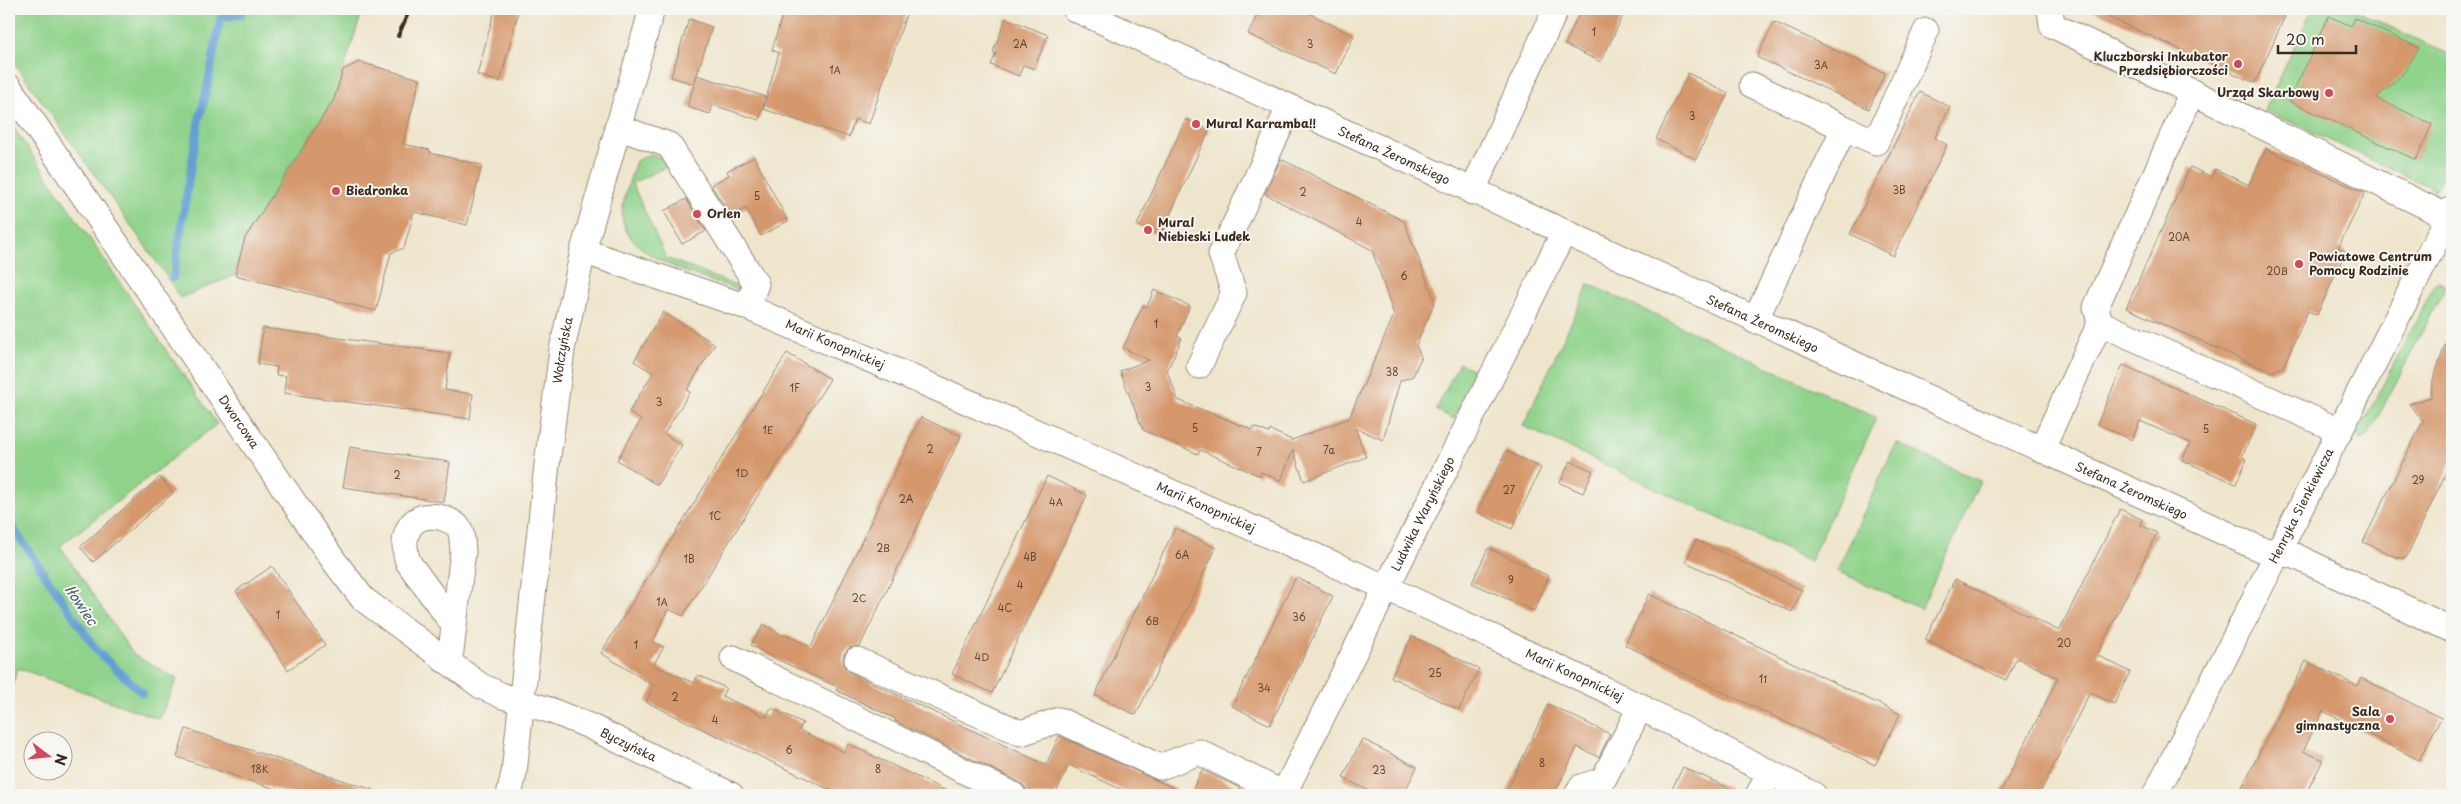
<svg xmlns="http://www.w3.org/2000/svg" width="2461" height="804" viewBox="0 0 2461 804" font-family="'Playpen Sans',sans-serif">
<style>
.green{fill:#90d38b;stroke:#667e54}
.lines{fill:none;stroke-linecap:round;stroke-linejoin:round}
.stream{stroke:#649fd4;stroke-width:8}
.building{fill:#d5986d}
.minor-casing{stroke:#958875;stroke-width:27}
.minor{stroke:#fff;stroke-width:25}
.rail{stroke:#3b2a1e;stroke-width:4}
.poi-dot{fill:#d1495b;stroke:#f6f6f2;stroke-width:2}
.labels{text-anchor:middle;stroke-width:4;stroke-linejoin:round;paint-order:stroke}
.number-label{font-size:10px;fill:#624632}
.poi-label{font-size:12px;font-weight:bold;fill:#3b2a1e;stroke:#f6f6f2;text-anchor:start}
.street-label{font-size:12px;fill:#3b2a1e;stroke:#f6f6f2}
.water-label{font-size:14px;font-style:italic;fill:#4b5967;stroke:#f6f6f2}
</style>
<rect width="100%" height="100%" fill="#f6f6f2"/>
<filter id="ink" filterUnits="userSpaceOnUse"><feTurbulence type="fractalNoise" baseFrequency=".02" numOctaves="2"/><feDisplacementMap in="SourceGraphic" scale="10" xChannelSelector="R" yChannelSelector="G"/><feConvolveMatrix kernelMatrix="1 2 1 2 8 2 1 2 1" color-interpolation-filters="sRGB"/></filter>
<filter id="wash" filterUnits="userSpaceOnUse"><feTurbulence type="fractalNoise" baseFrequency=".0096" numOctaves="4" result="noise"/><feDisplacementMap in="SourceGraphic" scale="20" xChannelSelector="R" yChannelSelector="G"/><feGaussianBlur stdDeviation="1.12" result="paint"/><feColorMatrix in="noise" values="0 0 0 0 0 0 0 0 0 0 0 0 0 0 0 0 0 1.4 0 .05"/><feComposite in="paint" operator="in"/></filter>
<g filter="url(#wash)">
<rect width="100%" height="100%" fill="#efe5cc"/>
<path class="green" d="M9,9H363L334,99L245,238L235,275L180,298L163,271L9,55Z
M2312,9H2352L2452,56V157L2436,190L2265,110Z
M9,121L217,424L60,546L133,654L177,679L159,719L18,668L9,693Z
M651,154L665,159L668,166L632,183L666,258L739,287L743,278L745,279L738,290C705,278 621,258 622,213C623,197 631,177 636,161Z
M2439,282L2445,285L2444,290L2368,436L2361,440L2357,435L2435,284Z
M1589,284L1877,418L1810,561L1523,426Z
M1459,363L1478,372L1454,419L1436,410Z
M1896,443L1980,481L1921,609L1837,571Z"/>
<g class="lines">
<path class="stream" d="M173,278L199,119C210,85 213,51 221,17L241,15L243,9
M9,522L98,652L142,693"/>
</g>
<g id="blocks">
<path class="building" d="M495,9H519L500,82L477,75Z
M784,9H908L869,124L855,119L849,137L763,109L779,53L772,50Z
M1260,9H1301L1354,36L1336,74L1248,34Z
M1581,9H1626L1601,62L1565,45Z
M2090,9H2269L2285,16L2255,83Z
M2329,16L2351,26L2355,18L2419,48L2403,74L2376,98L2432,124L2416,160L2289,101Z
M1006,18L1048,35L1034,69L1023,65L1019,76L991,65L996,54L993,52Z
M689,19L712,27L694,84L671,77Z
M1774,22L1885,73L1869,109L1757,57Z
M359,62L420,79L403,144L430,150V153L482,165L467,225L414,212L404,248L391,253L376,311L235,275L245,238L334,99L343,70Z
M1688,73L1728,93L1696,159L1656,139Z
M697,75L766,97L759,120L713,105L710,114L687,107Z
M1920,92L1950,107L1935,138L1947,145L1893,256L1850,234Z
M1186,119L1209,130L1160,236L1137,225Z
M2266,149L2365,193L2338,248L2346,251L2317,315L2308,311L2283,367L2271,372L2126,308L2190,167L2212,177L2215,169L2249,185Z
M754,157L788,221L761,236L746,208L731,217L711,185L729,175L727,171Z
M1281,159L1404,221L1435,301L1416,345L1421,357L1413,376L1400,381L1383,440L1355,428L1366,457L1304,481L1293,450L1281,481L1261,472L1260,476L1200,450L1198,454L1143,430L1120,371L1149,360L1123,348L1143,305L1147,307L1154,290L1190,306L1177,336L1182,338L1167,371L1178,400L1253,430L1254,427L1269,433L1270,430L1292,440L1349,418L1394,315L1372,250L1265,194Z
M686,199L706,231L682,244L664,211Z
M663,312L715,344L687,390L690,392L664,434L682,445L657,485L617,460L641,420L629,412L653,373L634,361Z
M263,328L450,353L445,390L473,394L470,419L284,393L286,376L276,375L277,367L258,364Z
M2449,334H2452V460L2406,558H2398L2363,542L2423,421L2409,404L2431,397L2432,383Z
M787,353L830,379L683,616L668,609L653,642L664,647L653,665L694,683L698,675L726,688L722,696L766,717L771,708L803,723L799,730L844,752L848,744L955,795H841L646,702L654,686L601,653Z
M2123,365L2256,424L2242,457L2247,459L2236,484L2182,460L2190,443L2140,421L2132,440L2097,424Z
M921,417L961,436L860,646L849,648L844,654L843,661L845,668L851,673L1046,765L1059,736L1189,795H1133L1069,765L1055,795H1027L1025,787L1019,782L895,721L896,719L836,690L838,687L772,657L751,645L764,624L784,636L785,634L811,647Z
M350,447L450,462L444,502L343,487Z
M1506,451L1541,468L1512,529L1477,512Z
M1570,461L1593,471L1583,493L1560,483Z
M1047,476L1087,495L992,693L952,674Z
M160,477L173,493L93,562L80,547Z
M2120,509L2143,520L2141,525L2157,533L2097,655L2130,672L2114,704L2090,692L2039,795H1999L2058,678L2017,658L2006,680L1925,640L1955,579L2059,631Z
M1175,528L1216,548L1136,715L1095,695Z
M1696,540L1802,590L1792,612L1686,562Z
M1488,548L1549,576L1534,611L1472,583Z
M272,566L325,645L288,670L236,591Z
M1296,577L1333,596L1270,725L1232,706Z
M1649,594L1900,714L1875,765L1625,645Z
M1412,636L1479,669L1459,710L1391,677Z
M2306,661L2357,686L2361,678L2441,718L2419,760L2323,711L2303,751L2323,760L2305,795H2238Z
M1548,704L1610,734L1599,757L1577,747L1554,795H1505Z
M186,729L376,791V795H293L177,757Z
M1362,739L1417,767L1403,795H1377L1343,778Z
M1683,767L1744,795H1669Z
M1202,770L1240,788L1236,795H1190Z"/>
</g>
</g>
<g filter="url(#ink)">
<use href="#blocks" fill-opacity="0" stroke="#958875" stroke-width="1"/>
<g class="lines">
<defs>
<g id="minor">
<path id="s1" d="M1075,9C1469,191 1864,371 2260,549L2295,556L2452,630"/>
<path d="M1752,85L1844,128"/>
<path id="s2" d="M9,87L334,561L363,599L481,686L503,696L552,711L589,726L731,795"/>
<path d="M2192,92L2448,217"/>
<path d="M617,127L669,145L756,284L747,307"/>
<path d="M1472,192L1556,9"/>
<path id="s3" d="M583,251L747,307L957,397L1387,588L1604,689L1814,795"/>
<path d="M1755,321L1844,128L1876,142L1926,31"/>
<path d="M2100,323L2340,431"/>
<path d="M1199,366L1234,293L1221,254L1289,108"/>
<path d="M2041,450L2100,323L2096,307L2192,92L2052,25L2050,9"/>
<path d="M733,658L1013,795"/>
<path d="M444,660L451,651L463,551C462,544 463,535 459,528C456,523 448,520 443,518C411,509 399,535 408,562L453,624"/>
<path d="M857,660L1021,733L1059,720L1160,767L1199,752L1284,794"/>
<path id="s4" d="M509,795L514,773L547,464L562,350L583,251L652,9"/>
<path id="s5" d="M1283,795L1563,234"/>
<path d="M1577,795L1581,787L1603,780L1641,706"/>
<path d="M1758,795L1770,773"/>
<path id="s6" d="M2155,795L2452,209"/>
</g>
</defs>
<use href="#minor" class="minor-casing"/>
<use href="#minor" class="minor"/>
<path class="rail" d="M398,36L410,9"/>
</g>
</g>
<g class="poi-dot">
<circle cx="2238" cy="64" r="5"/>
<circle cx="2329" cy="93" r="5"/>
<circle cx="1196" cy="124" r="5"/>
<circle cx="336" cy="191" r="5"/>
<circle cx="697" cy="214" r="5"/>
<circle cx="1148" cy="230" r="5"/>
<circle cx="2299" cy="264" r="5"/>
<circle cx="2390" cy="719" r="5"/>
</g>
<g class="labels">
<g class="number-label">
<text x="1594" y="36">1</text>
<text x="1020" y="48">2A</text>
<text x="1310" y="48">3</text>
<text x="1821" y="69">3A</text>
<text x="835" y="74">1A</text>
<text x="1692" y="120">3</text>
<text x="1899" y="194">3B</text>
<text x="1303" y="196">2</text>
<text x="757" y="200">5</text>
<text x="1359" y="226">4</text>
<text x="2179" y="241">20A</text>
<text x="2277" y="275">20B</text>
<text x="1404" y="280">6</text>
<text x="1156" y="328">1</text>
<text x="1392" y="376">38</text>
<text x="1148" y="391">3</text>
<text x="795" y="392">1F</text>
<text x="659" y="406">3</text>
<text x="1195" y="432">5</text>
<text x="2206" y="433">5</text>
<text x="768" y="434">1E</text>
<text x="930" y="453">2</text>
<text x="1329" y="454">7a</text>
<text x="1259" y="456">7</text>
<text x="742" y="477">1D</text>
<text x="397" y="479">2</text>
<text x="2418" y="484">29</text>
<text x="1509" y="494">27</text>
<text x="906" y="503">2A</text>
<text x="1056" y="506">4A</text>
<text x="715" y="520">1C</text>
<text x="883" y="552">2B</text>
<text x="1182" y="559">6A</text>
<text x="1030" y="561">4B</text>
<text x="689" y="563">1B</text>
<text x="1511" y="584">9</text>
<text x="1020" y="589">4</text>
<text x="859" y="602">2C</text>
<text x="662" y="606">1A</text>
<text x="1005" y="612">4C</text>
<text x="278" y="619">1</text>
<text x="1299" y="621">36</text>
<text x="1152" y="625">6B</text>
<text x="2064" y="647">20</text>
<text x="636" y="649">1</text>
<text x="982" y="661">4D</text>
<text x="1435" y="677">25</text>
<text x="1763" y="683">11</text>
<text x="1264" y="692">34</text>
<text x="675" y="701">2</text>
<text x="715" y="724">4</text>
<text x="789" y="754">6</text>
<text x="1542" y="767">8</text>
<text x="260" y="773">18K</text>
<text x="878" y="773">8</text>
<text x="1379" y="774">23</text>
</g>
<g class="poi-label">
<text x="2228" y="61" text-anchor="end">Kluczborski Inkubator<tspan x="2228" dy="14">Przedsiębiorczości</tspan></text>
<text x="2319" y="97" text-anchor="end">Urząd Skarbowy</text>
<text x="1206" y="128">Mural Karramba!!</text>
<text x="346" y="195">Biedronka</text>
<text x="707" y="218">Orlen</text>
<text x="1158" y="227">Mural<tspan x="1158" dy="14">Niebieski Ludek</tspan></text>
<text x="2309" y="261">Powiatowe Centrum<tspan x="2309" dy="14">Pomocy Rodzinie</tspan></text>
<text x="2380" y="716" text-anchor="end">Sala<tspan x="2380" dy="14">gimnastyczna</tspan></text>
</g>
<g class="street-label">
<text dy="4" stroke="none"><textPath href="#s1" startOffset="351">Stefana Żeromskiego</textPath></text>
<text dy="4" stroke="none"><textPath href="#s1" startOffset="756">Stefana Żeromskiego</textPath></text>
<text dy="4" stroke="none"><textPath href="#s3" startOffset="269">Marii Konopnickiej</textPath></text>
<text dy="4" stroke="none"><textPath href="#s4" startOffset="448">Wołczyńska</textPath></text>
<text dy="4" stroke="none"><textPath href="#s2" startOffset="406">Dworcowa</textPath></text>
<text dy="4" stroke="none"><textPath href="#s1" startOffset="1161">Stefana Żeromskiego</textPath></text>
<text dy="4" stroke="none"><textPath href="#s6" startOffset="324">Henryka Sienkiewicza</textPath></text>
<text dy="4" stroke="none"><textPath href="#s3" startOffset="674">Marii Konopnickiej</textPath></text>
<text dy="4" stroke="none"><textPath href="#s5" startOffset="314">Ludwika Waryńskiego</textPath></text>
<text dy="4" stroke="none"><textPath href="#s3" startOffset="1079">Marii Konopnickiej</textPath></text>
<text dy="4" stroke="none"><textPath href="#s2" startOffset="928">Byczyńska</textPath></text>
</g>
<g class="water-label">
<text transform="translate(81 605) rotate(56)" y="5">Iłowiec</text>
</g>
</g>
<rect width="2461" height="804" fill="none" stroke="#f6f6f2" stroke-width="30"/>
<g transform="translate(48 756) rotate(106)"><circle r="24" fill="#f6f6f2" stroke="#aba49d"/>
<path d="M0-4L9 19L0 12L-9 19Z" fill="#d1495b"/>
<text y="-8" font-size="14" font-weight="bold" text-anchor="middle" fill="#3b2a1e">N</text>
</g>
<path d="M2278 45v8h78v-8" fill="none" stroke="#3b2a1e" stroke-width="2.5"/>
<text x="2286" y="45" font-size="15" fill="#3b2a1e" stroke="#f6f6f2" stroke-width="4" paint-order="stroke">20 m</text>
</svg>
